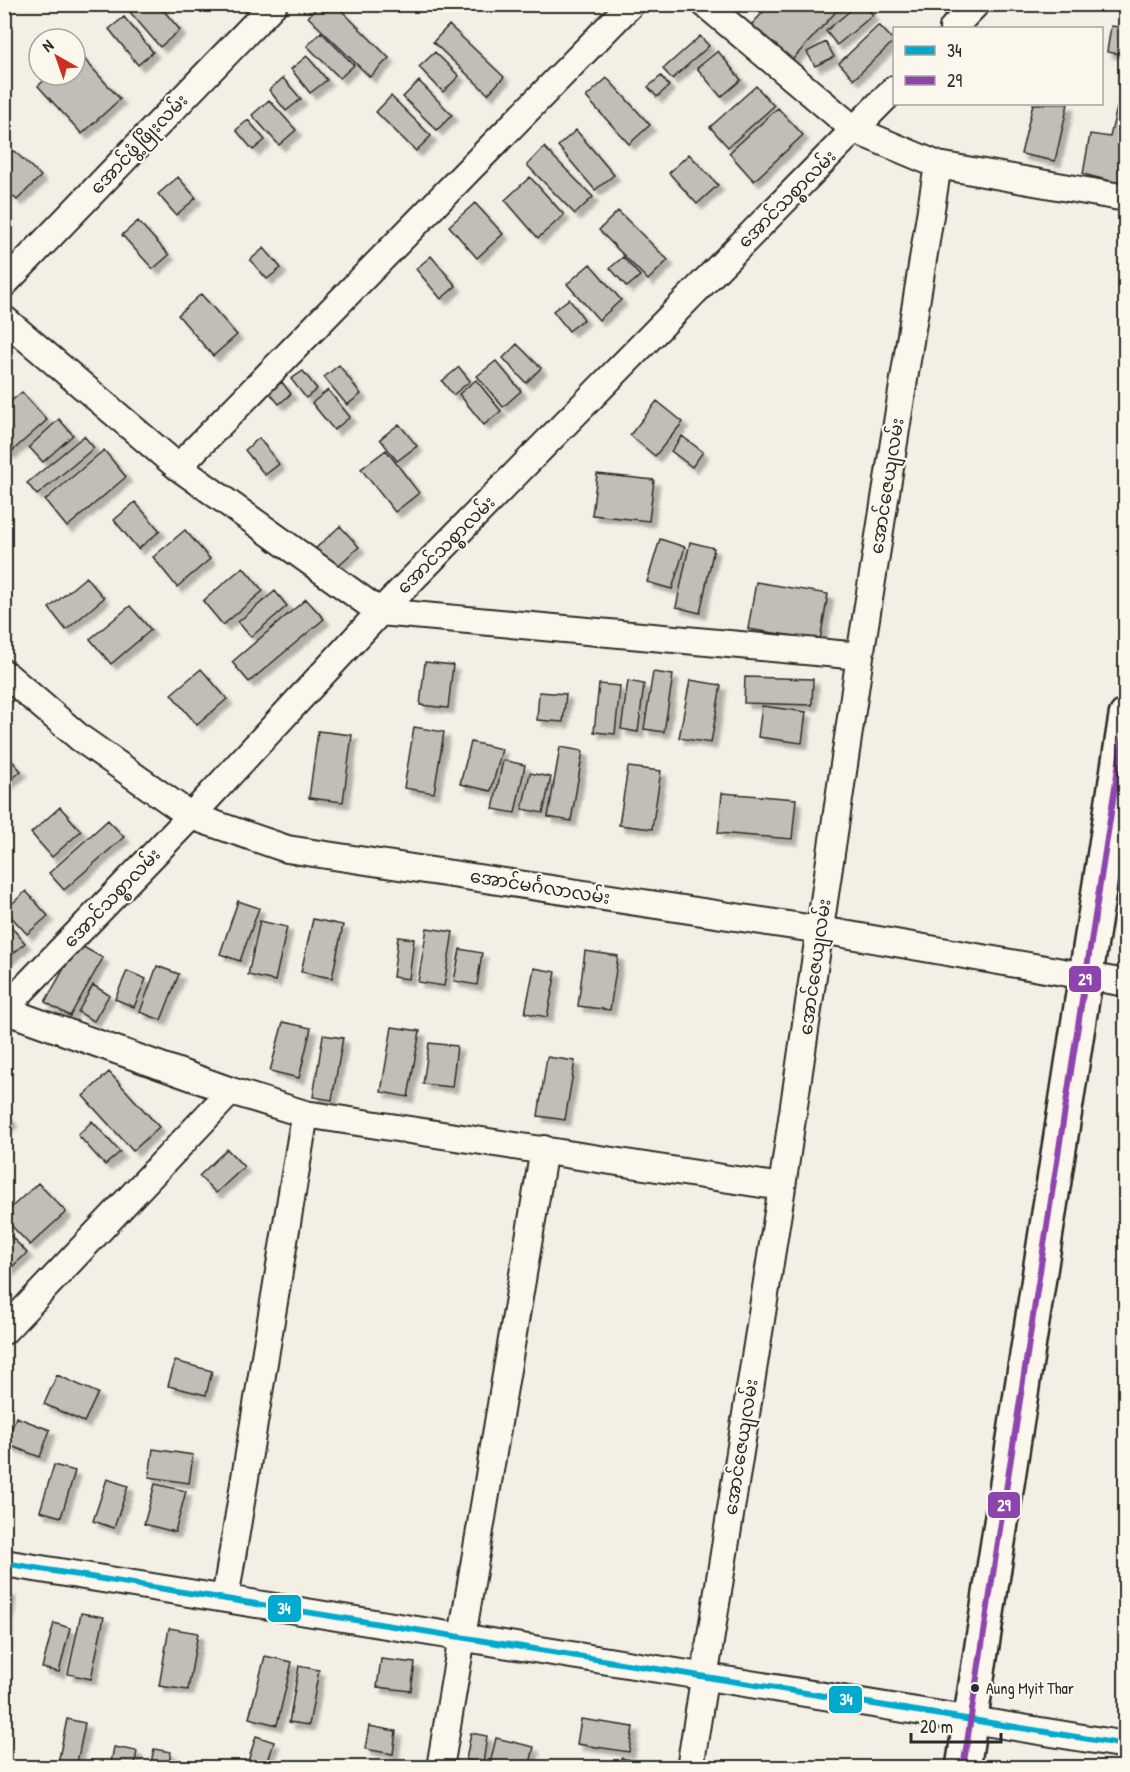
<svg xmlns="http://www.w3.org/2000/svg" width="1130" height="1772" viewBox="0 0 1130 1772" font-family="'Patrick Hand','Noto Sans Myanmar',sans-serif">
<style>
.building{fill:#c0beb6;stroke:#2b2b2b;stroke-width:1.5;filter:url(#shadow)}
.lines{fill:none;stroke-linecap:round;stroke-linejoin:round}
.street-casing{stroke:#2b2b2b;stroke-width:30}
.secondary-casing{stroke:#2b2b2b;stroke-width:38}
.street{stroke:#fbf7ec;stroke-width:26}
.secondary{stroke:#fbf7ec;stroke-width:33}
.bus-1-casing{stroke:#fbf7ec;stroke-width:10}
.bus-2-casing{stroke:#fbf7ec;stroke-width:10}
.bus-1{stroke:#00a9ce;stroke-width:6}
.bus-2{stroke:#8e44ad;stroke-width:6}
.bus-dot{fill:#2b2b2b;stroke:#fbf7ec;stroke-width:2}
.labels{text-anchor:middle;stroke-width:4.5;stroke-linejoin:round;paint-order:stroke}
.bus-label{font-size:16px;fill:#2b2b2b;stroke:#fbf7ec;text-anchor:start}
.street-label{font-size:18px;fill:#2b2b2b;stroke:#fbf7ec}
.line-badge{stroke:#fbf7ec;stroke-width:2}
.badge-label{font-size:16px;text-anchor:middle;font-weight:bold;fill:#fff}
</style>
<defs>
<filter id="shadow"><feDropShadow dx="5.5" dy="5.5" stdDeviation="1.5" flood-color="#0004"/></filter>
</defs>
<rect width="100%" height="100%" fill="#f3efe4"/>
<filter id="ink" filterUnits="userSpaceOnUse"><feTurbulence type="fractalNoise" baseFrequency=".0167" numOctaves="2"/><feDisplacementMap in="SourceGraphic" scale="12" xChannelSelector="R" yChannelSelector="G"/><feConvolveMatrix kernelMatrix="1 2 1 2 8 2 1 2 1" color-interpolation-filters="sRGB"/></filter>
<g filter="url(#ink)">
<path class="building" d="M158,4L180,30L160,47L124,5Z
M320,4H335L389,58L370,77L308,17Z
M771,4H843L791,61L751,25Z
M858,4H863L873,15L837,45L826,31Z
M124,17L153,52L138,65L109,29Z
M449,25L504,77L488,94L433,42Z
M879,25L894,41L854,79L839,63Z
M1111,26L1126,28V55L1107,52Z
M321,32L354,65L340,78L307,46Z
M700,36L709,46L672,79L663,69Z
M826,42L834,57L815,66L807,52Z
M77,51L120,99L82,134L38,86L50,75H75Z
M718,51L741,80L721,97L697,68Z
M435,52L459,76L443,92L419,67Z
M307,56L327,80L310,93L291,69Z
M661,76L669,86L657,97L648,87Z
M283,78L301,99L286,111L269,90Z
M607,78L650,125L629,144L586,97Z
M419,81L452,115L437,130L403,97Z
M1123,82H1126V185L1083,174L1090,134L1110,137Z
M756,86L774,106L728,147L710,127Z
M391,96L431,136L416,151L376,112Z
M269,100L296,130L279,145L252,115Z
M1033,104H1068L1055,161L1021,154Z
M778,108L803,135L754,181L729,153Z
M248,120L265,140L253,150L236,130Z
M576,130L614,175L595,190L558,146Z
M544,147L593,197L575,214L527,165Z
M13,150L41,176L17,200L4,188V159Z
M689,154L718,185L697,204L669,173Z
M178,177L196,198L176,215L158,194Z
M530,177L564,215L538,238L505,200Z
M475,203L503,234L477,258L449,226Z
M618,211L668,260L648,280L599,230Z
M138,221L169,255L153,269L122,235Z
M264,248L281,268L267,279L250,260Z
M431,256L456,286L441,299L416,269Z
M623,257L640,276L627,287L610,268Z
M590,264L621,300L599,320L567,284Z
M201,294L237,335L213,356L178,315Z
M569,299L584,319L569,331L553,311Z
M517,344L541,368L526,383L503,358Z
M496,361L521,391L503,407L477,376Z
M339,365L361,394L347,405L324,377Z
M459,367L470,381L453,395L442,381Z
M303,371L317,389L306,398L291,379Z
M476,380L501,411L484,425L459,394Z
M282,382L291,394L279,404L269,392Z
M328,390L350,417L334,430L312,403Z
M22,392L47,420L10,453L4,447V407Z
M657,401L683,422L655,456L630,435Z
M59,419L73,435L43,462L29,447Z
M399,424L417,446L397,461L380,439Z
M84,436L94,448L37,495L27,483Z
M682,436L703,452L692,467L671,451Z
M259,438L279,464L265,475L245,450Z
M104,450L126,477L67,527L45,500Z
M386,450L419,493L395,512L361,469Z
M597,474L654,480L649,521L592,515Z
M135,502L160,531L138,549L114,520Z
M340,526L359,547L333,570L315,549Z
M185,530L210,559L177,587L153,557Z
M660,539L685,547L672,589L647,582Z
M690,542L714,548L700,613L676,607Z
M243,567L263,591L223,625L203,601Z
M86,577L104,598L66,630L49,608Z
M756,582L828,594L820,640L748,629Z
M275,591L287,606L251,637L238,622Z
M306,599L324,619L249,682L232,662Z
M130,606L151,630L111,664L90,639Z
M425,662L453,665L448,708L420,705Z
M201,669L227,699L197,725L171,694Z
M653,672L673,675L664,732L644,729Z
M745,677L813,679L812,705L744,703Z
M690,680L721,685L711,743L679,738Z
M628,681L644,684L638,732L621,729Z
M599,684L620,686L615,734L594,732Z
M539,692L566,694L563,722L537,720Z
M762,706L806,712L802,743L758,737Z
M414,727L444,732L434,793L404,788Z
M318,731L352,735L343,802L309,798Z
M471,742L502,749L491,791L460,784Z
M560,747L583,751L571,821L548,817Z
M4,752L21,771L4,786Z
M503,760L525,765L515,813L493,809Z
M628,767L661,771L652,829L619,825Z
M530,773L551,777L543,813L522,809Z
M722,793L796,799L792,839L718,833Z
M60,807L81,831L52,857L31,833Z
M108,820L124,837L64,890L49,873Z
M26,891L48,916L27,934L5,910Z
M238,901L259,908L240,961L220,954Z
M313,919L343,925L332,978L301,972Z
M260,921L287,927L275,981L248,975Z
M7,922L25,943L5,961L4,925Z
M427,928L453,932L444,986L418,982Z
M398,937L414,939L409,979L393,977Z
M78,944L103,958L70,1016L45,1002Z
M460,949L482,953L477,985L454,981Z
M585,951L618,956L610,1010L578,1006Z
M157,966L179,974L161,1020L140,1012Z
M534,968L556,972L547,1017L525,1013Z
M127,971L146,979L134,1007L115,999Z
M93,985L109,995L94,1021L78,1012Z
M283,1022L311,1028L299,1078L270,1071Z
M392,1027L420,1031L408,1097L381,1092Z
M323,1035L343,1038L332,1100L313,1097Z
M429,1043L457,1046L452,1087L423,1084Z
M547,1057L575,1061L565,1120L538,1116Z
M109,1072L159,1127L133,1151L83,1096Z
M4,1113L12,1121L4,1128Z
M92,1121L120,1152L105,1165L78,1135Z
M227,1149L244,1167L216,1193L199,1176Z
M38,1183L66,1212L30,1245L4,1218V1214Z
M4,1229L27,1253L4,1274Z
M175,1361L212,1371L206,1395L168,1386Z
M57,1375L98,1393L84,1422L44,1404Z
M16,1417L50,1430L40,1457L6,1444Z
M153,1449L193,1455L189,1483L149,1477Z
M54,1465L75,1471L61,1517L40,1511Z
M107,1479L128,1486L114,1528L93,1521Z
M155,1484L186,1491L175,1532L144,1524Z
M4,1591L10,1592L4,1657Z
M81,1613L104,1617L91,1679L68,1674Z
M54,1623L70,1628L59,1672L42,1668Z
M169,1628L198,1633L188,1690L159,1686Z
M265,1656L292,1662L277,1725L249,1718Z
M381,1659L415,1663L411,1691L377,1687Z
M299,1666L319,1670L309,1725L289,1722Z
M67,1719L85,1723L76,1768H57Z
M581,1719L633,1727L629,1752L577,1744Z
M369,1726L396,1731L393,1754L365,1749Z
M471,1733L487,1736L483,1763L466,1760Z
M256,1736L274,1742L266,1768H246Z
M496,1738L534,1747L529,1768H509L490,1763Z
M114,1747L137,1751L134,1768H110Z
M154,1749L171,1752L168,1768H150Z
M622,1758L650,1764V1768H620Z
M276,1761L296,1767V1768H275Z"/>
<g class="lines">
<defs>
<path id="street" d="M705,4L855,130L938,165L1126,198
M953,28L976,4
M4,284L274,4
M4,319L178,467L380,612L860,656
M178,467L631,4
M4,673L80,738L191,816L287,849L821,930L1126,983
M4,1009L191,816L380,612L894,89
M4,1010L231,1091L305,1114L782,1187
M4,1331L231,1091
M4,1563L1126,1745
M225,1599L305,1114
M440,1768L544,1149
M690,1768L782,1187L860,656L938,165"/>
<path id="secondary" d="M963,1768L1126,716"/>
</defs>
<use href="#street" class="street-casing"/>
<use href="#secondary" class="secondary-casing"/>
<use href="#street" class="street"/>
<use href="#secondary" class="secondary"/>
<defs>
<path id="bus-1" d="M4,1563L1126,1745"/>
<path id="bus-2" d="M963,1768L1126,716"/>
</defs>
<use href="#bus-1" class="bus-1-casing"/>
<use href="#bus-2" class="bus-2-casing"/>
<use href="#bus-1" class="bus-1"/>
<use href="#bus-2" class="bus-2"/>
</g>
</g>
<circle class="bus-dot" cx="975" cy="1688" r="5"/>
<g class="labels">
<g class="bus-label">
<text x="986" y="1694">Aung Myit Thar</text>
</g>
<g class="street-label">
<text transform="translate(139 144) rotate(-46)" y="6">အောင်ဖွံ့ဖြိုးလမ်း</text>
<text transform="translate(787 199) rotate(-45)" y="6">အောင်သစ္စာလမ်း</text>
<text transform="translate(887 486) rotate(-81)" y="6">အောင်ဇေယျလမ်း</text>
<text transform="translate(446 545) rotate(-45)" y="6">အောင်သစ္စာလမ်း</text>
<text transform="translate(540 887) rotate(9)" y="6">အောင်မင်္ဂလာလမ်း</text>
<text transform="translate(112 898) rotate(-46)" y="6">အောင်သစ္စာလမ်း</text>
<text transform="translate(815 967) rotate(-82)" y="6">အောင်ဇေယျလမ်း</text>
<text transform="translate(741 1447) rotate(-81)" y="6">အောင်ဇေယျလမ်း</text>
</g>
</g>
<g class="line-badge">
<rect x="1068" y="965" width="34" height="28" rx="6" fill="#8e44ad"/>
<rect x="987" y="1491" width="34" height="28" rx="6" fill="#8e44ad"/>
<rect x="267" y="1594" width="35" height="29" rx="6" fill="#00a9ce"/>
<rect x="828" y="1685" width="35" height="29" rx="6" fill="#00a9ce"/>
</g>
<g class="badge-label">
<text x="1085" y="985">29</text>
<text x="1004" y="1511">29</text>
<text x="284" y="1614">34</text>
<text x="846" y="1705">34</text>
</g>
<rect width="1130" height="1772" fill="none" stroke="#fbf7ec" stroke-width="24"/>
<rect x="12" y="12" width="1106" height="1748" fill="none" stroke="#2b2b2b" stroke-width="2" filter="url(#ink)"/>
<rect x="893" y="27" width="210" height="78" fill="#fbf7ec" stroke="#a8a59f" stroke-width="1.5"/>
<rect x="905" y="46" width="30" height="9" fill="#00a9ce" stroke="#a8a59f" stroke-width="1.5"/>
<text x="947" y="57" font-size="18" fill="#2b2b2b">34</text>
<rect x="905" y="76" width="30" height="9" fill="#8e44ad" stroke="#a8a59f" stroke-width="1.5"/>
<text x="947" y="87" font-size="18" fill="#2b2b2b">29</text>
<g transform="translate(57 57) rotate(320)"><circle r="28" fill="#fbf7ec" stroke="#a8a59f" stroke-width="1.5"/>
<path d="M0-4.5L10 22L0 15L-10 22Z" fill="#c8321e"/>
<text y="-9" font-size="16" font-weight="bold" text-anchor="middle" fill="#2b2b2b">N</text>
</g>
<path d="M911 1733v9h90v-9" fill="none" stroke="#2b2b2b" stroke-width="3"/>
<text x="920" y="1733" font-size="18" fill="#2b2b2b" stroke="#fbf7ec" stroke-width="4.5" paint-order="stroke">20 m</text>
</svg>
